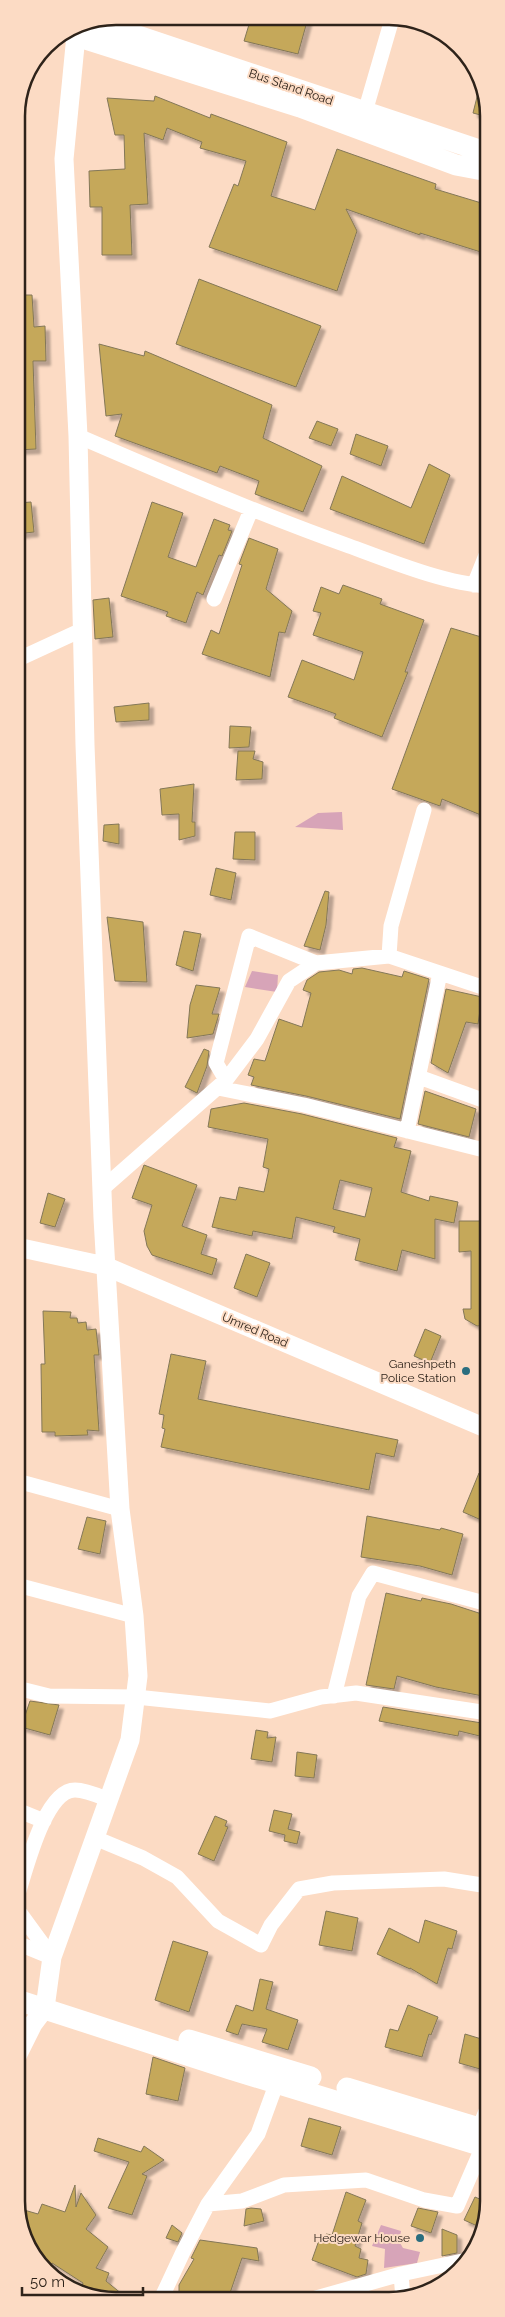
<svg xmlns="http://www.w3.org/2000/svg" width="505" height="2317" viewBox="0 0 505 2317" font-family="Raleway,sans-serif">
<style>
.green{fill:#d7a4b8}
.building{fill:#c5a85a;stroke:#837758;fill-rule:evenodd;filter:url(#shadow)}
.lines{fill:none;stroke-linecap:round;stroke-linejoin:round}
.minor{stroke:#fff;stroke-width:15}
.tertiary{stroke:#fff;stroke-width:19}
.secondary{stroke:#fff;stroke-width:21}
.poi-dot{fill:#2b6e7f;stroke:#fcdbc4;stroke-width:2}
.labels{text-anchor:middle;stroke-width:4;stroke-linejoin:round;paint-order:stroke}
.street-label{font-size:12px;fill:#2e231a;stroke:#fcdbc4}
.poi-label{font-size:12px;fill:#2e231a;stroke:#fcdbc4;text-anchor:end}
.rim{fill:none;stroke:#2e231a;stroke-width:2.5}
</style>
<defs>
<filter id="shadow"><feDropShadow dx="4.5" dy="4.5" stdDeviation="1" flood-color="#0004"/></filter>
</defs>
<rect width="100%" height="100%" fill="#fcdbc4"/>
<path class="green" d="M342,812L343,830L295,827L318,813Z
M252,971L278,975L277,992L245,987Z
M381,2225L401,2231L399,2241L403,2248L420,2252L417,2263L384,2268L385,2249L372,2246Z"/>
<path class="building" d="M251,18H308L298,54L244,41Z
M480,85L488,103V117L473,113Z
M155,96L210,118L211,114L287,142L271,196L315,210L337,149L436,184L435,189L488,205V242L484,253L420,233V235L346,209L357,231L337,291L209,247L234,184L238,186L246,161L200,148L202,142L167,128L163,140L144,133L148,204L130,205L132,255H102V207H90L89,171L125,169L124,135H115L107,98L154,101Z
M199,279L321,326L296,387L176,344Z
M16,295H32L34,327L45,326L46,361H33L36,449L17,450Z
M99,344L144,356L145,351L272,405L263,438L322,466L303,512L255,494L259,481L220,466L217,473L115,436L122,414L106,416Z
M317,421L338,429L331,446L309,438Z
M356,434L388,446L381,466L350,454Z
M429,464L450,475L424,544L330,509L342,476L411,508Z
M31,502L34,532L17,534V503Z
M152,502L183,513L168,557L196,567L214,519L230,525L228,530L232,531L222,556L219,555L203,595L197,592L186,623L166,616L168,612L121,596Z
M249,538L278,549L266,589L292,611L285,633L279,632L270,677L202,654L211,630L219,634L242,565L239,564Z
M343,585L382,599L380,604L424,620L405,672H408L382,737L334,718L336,714L288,697L302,660L354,680L363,652L313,635L321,613L313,611L321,587L339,594Z
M109,598L113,637L95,639L93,600Z
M451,628L488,639V818L442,799L440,806L392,789Z
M149,703V720L116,722L114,707Z
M230,726L251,727L249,747L229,748Z
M238,751H255L253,759L263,762L262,779L236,780Z
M194,784L192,822H195V836L179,840V814L162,815L160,789Z
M119,824V844L103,841L104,825Z
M235,832H255V860L233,859Z
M216,868L236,873L231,900L210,895Z
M325,891L329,892L326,925L320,950L304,946Z
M107,917L143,922L147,982L115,981Z
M184,931L201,934L193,971L176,965Z
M362,968L402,977L404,971L429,979L400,1119L306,1096L251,1085L254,1077L248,1075L254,1059L265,1061L279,1019L302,1027L311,993L303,990L307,980L319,972L339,970L352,974L353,969Z
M196,985L220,988L212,1014H219L213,1034L187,1038L190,1005Z
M446,989L482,997L478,1024L466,1022L448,1073L431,1063Z
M204,1049L209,1051L207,1066L197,1093L185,1087Z
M425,1091L476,1109L469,1137L418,1124Z
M244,1103L302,1114L397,1138L394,1147L411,1151L401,1192L429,1201L430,1196L458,1202L454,1223L435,1219V1259L402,1250L397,1271L355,1260L360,1239L333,1232L335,1227L296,1217L292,1239L253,1231L252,1236L212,1227L220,1197L236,1200L239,1187L264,1192L269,1169L263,1167L268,1139L208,1127L211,1109ZM340,1180L372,1188L365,1217L333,1209Z
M144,1165L197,1185L182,1226L207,1235L201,1254L217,1259L212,1275L152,1255L147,1246L144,1231L152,1205L132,1198Z
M48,1193L65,1199L55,1227L40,1223Z
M459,1221H488V1325L477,1326L465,1319L463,1309H471V1251L459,1252Z
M246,1254L270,1263L257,1297L234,1288Z
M43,1311L71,1312L70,1318H77L78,1323L86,1322L87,1330L96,1329L99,1355H94L99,1431L87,1430L88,1435L55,1436V1432H42L41,1364H45Z
M425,1329L441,1336L430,1363L414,1356Z
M171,1354L206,1361L198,1399L398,1440L394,1457L376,1453L369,1490L161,1447L165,1429L162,1428L164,1415L159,1414Z
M479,1473L488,1477V1523L463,1512Z
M367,1516L440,1530L441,1528L463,1534L452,1575L420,1566L361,1557Z
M87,1517L106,1521L100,1554L78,1549Z
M386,1593L421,1601L422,1598L451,1604L488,1616V1697L436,1687L397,1676L394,1689L366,1685Z
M30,1701L59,1705L50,1735L21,1727Z
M383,1707L488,1724V1738L459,1731L458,1736L379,1721Z
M256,1730L268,1732L267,1738L276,1737L272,1762L251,1759Z
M297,1752L317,1755L314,1778L295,1776Z
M274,1810L292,1814L288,1829L300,1832L297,1844L284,1841L285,1835L269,1831Z
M215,1816L227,1821L225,1826L228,1827L214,1861L198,1854Z
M326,1911L358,1918L352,1951L319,1945Z
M425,1920L457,1931L452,1949L448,1948L437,1984L410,1968V1969L377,1954L389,1928L419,1943Z
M173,1941L208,1952L189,2012L155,2000Z
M260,1979L273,1982L266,2009L298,2020L288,2050L262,2042L267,2029L242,2024L238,2035L226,2031L236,2005L253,2011Z
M408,2005L438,2017L431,2035L429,2034L422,2057L385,2047L390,2029L398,2031Z
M465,2034L488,2041L480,2069L459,2063Z
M153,2057L185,2068L178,2101L146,2094Z
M309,2118L341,2127L332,2155L301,2146Z
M98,2138L141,2152L144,2146L164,2160L142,2174L147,2176L132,2215L108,2208L129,2162L94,2151Z
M75,2185L76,2207L81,2193L96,2215L86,2229L108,2247L96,2268L109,2273L106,2281L128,2299H115L82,2286L83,2283L52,2263L49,2271L41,2267L17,2214V2208L38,2214L42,2204L65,2212Z
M346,2192L366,2200L358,2221L362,2223L355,2246L361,2249L359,2258L368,2260L366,2274L357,2277L312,2260L318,2243L326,2234L332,2235Z
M475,2197L489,2203L484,2229L464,2220Z
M251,2208L261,2209L264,2221L244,2226L246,2209Z
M418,2208L438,2212L431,2233L411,2226Z
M172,2225L182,2233L178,2242L166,2238Z
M442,2229L457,2235V2253L442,2256Z
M200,2240L257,2248L259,2261L242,2258L228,2299H190L179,2292V2285L194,2259L191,2258Z"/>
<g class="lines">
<path class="minor" d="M365,112L392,19
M78,436C168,475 257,513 349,546C390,561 446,584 488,586
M474,585L488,550
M214,599L251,510
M23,657L75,633
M389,956L391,926L424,810
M419,1077L488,1102
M226,1080L216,1063L249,936L316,963
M218,1088L304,1105L488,1151
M407,1131L440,973
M102,1189L226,1080L257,1039L289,981L316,963L389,956L488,989
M17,1481L120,1509
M17,1585L134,1616
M17,1688L49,1696L136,1697L270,1711L321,1697L356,1693L488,1713
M334,1696L359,1596L373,1573L488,1604
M17,1810L44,1821
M95,1838L143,1858L177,1877L218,1921L261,1945L271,1925L299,1889L333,1883L444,1879L488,1886
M17,1897C25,1874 44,1790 75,1790C86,1790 99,1796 109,1800
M17,1909L52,1957
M17,1943L51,1957
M479,2128L489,2104
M208,2204L242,2201L284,2185L366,2180L424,2200L457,2206L483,2146
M401,2274L403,2299
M161,2299L183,2252L208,2204L258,2134L277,2082
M309,2300L401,2274L467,2260"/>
<path class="tertiary" d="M17,1247L105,1266L488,1429
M17,2056L33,2024L45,2008L52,1957L130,1740L138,1676L134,1616L120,1509L103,1218L85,745L78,436L64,159L77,25"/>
<path class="secondary" d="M93,21L488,153
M67,31L76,36L300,107L456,165L488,171
M17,2000L230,2069L489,2148
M189,2040L311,2077
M347,2088L489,2131"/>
</g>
<g class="poi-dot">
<circle cx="466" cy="1371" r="5"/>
<circle cx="420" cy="2238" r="5"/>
</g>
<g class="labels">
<g class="street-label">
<text transform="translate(291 87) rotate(19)" y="4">Bus Stand Road</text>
<text transform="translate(255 1330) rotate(23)" y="4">Umred Road</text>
</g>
<g class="poi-label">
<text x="456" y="1368">Ganeshpeth<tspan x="456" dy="14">Police Station</tspan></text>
<text x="410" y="2242">Hedgewar House</text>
</g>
</g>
<path d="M0 0H505V2317H0ZM116 25H389A91 91 0 0 1 480 116V2201A91 91 0 0 1 389 2292H116A91 91 0 0 1 25 2201V116A91 91 0 0 1 116 25Z" fill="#fcdbc4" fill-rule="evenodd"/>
<path class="rim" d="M116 25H389A91 91 0 0 1 480 116V2201A91 91 0 0 1 389 2292H116A91 91 0 0 1 25 2201V116A91 91 0 0 1 116 25Z"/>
<path d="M22 2287v8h121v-8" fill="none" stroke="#2e231a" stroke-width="2.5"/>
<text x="30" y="2287" font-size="15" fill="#2e231a" stroke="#fcdbc4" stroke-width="4" paint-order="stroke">50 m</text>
</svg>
